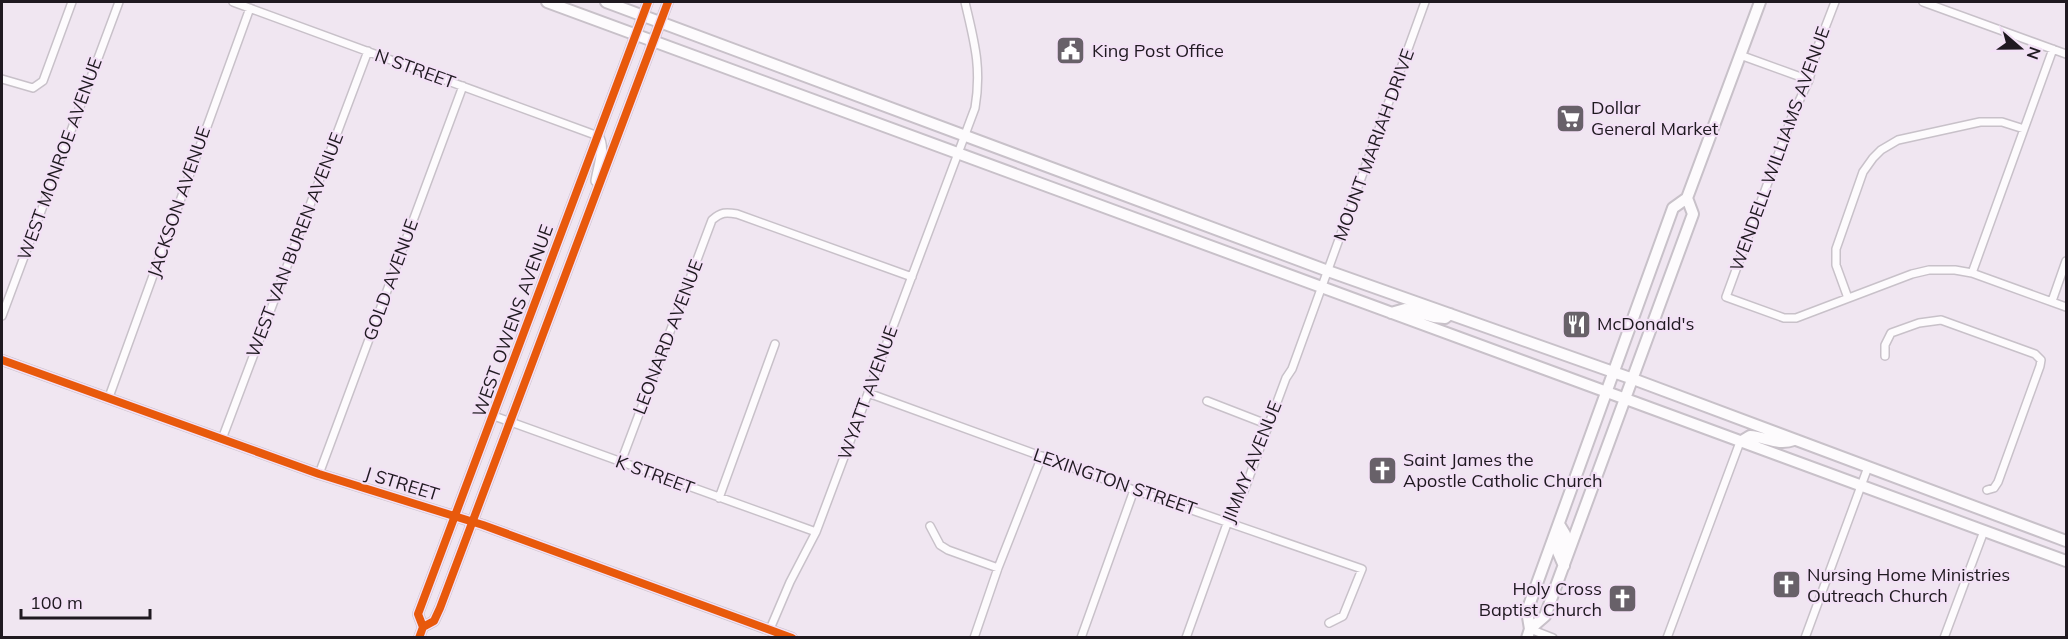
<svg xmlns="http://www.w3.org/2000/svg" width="2068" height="639" viewBox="0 0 2068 639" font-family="Mulish,sans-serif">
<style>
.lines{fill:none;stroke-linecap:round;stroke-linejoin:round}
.street-casing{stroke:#c8c1c9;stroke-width:10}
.secondary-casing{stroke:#c8c1c9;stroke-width:12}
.primary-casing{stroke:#c8c1c9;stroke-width:14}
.street{stroke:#fdfbfd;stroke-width:7}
.secondary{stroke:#fdfbfd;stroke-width:9}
.primary{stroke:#fdfbfd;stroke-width:10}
.cycleway-casing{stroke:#f3e1f6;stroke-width:11}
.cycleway{stroke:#e8590c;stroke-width:8}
.labels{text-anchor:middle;stroke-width:4.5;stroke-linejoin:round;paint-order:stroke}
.poi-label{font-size:18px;fill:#1f1920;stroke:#f3e1f6;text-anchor:start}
.street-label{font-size:18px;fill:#1f1920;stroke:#f3e1f6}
</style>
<rect width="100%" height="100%" fill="#f0e6f1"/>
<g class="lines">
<defs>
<path id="street" d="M233,2L598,136
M1835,2L1818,46L1809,80L1793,114L1726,297L1784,318H1796L1912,274L1929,270H1955L1972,273L2066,307
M1923,2L2066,54
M1740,55L1809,80
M2,79L33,88L43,81L72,2
M1972,273L2053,49
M1848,298L1836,265V249L1863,172L1873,158L1881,150L1898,140L1980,122H2002L2024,129
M2052,301L2066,261
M2,316L119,2
M1885,356V345L1891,333L1919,323L1941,320L2035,354L2041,360L2040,366L1998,482L1994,488L1987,490
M868,393L1134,490L1362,569L1343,616L1329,623
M109,397L250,8
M1207,401L1269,425
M494,416L816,532
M222,439L368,51
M621,462L712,220C721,212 726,212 737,214L912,277
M319,474L463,86
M719,498L775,344
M930,526L940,545L948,550L998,568
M770,629L790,582L816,532L975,108C982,67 974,41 965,2
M1530,629L1553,638
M974,638L998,568L1042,456
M1081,638L1134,490
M1186,638L1228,521L1237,500L1244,491L1286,378L1292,369L1425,2
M1667,638L1740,442
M1805,638L1868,467
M1944,638L1984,531"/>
<path id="secondary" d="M596,181C598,167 606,148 598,136
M2,360L319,474L483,525L792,638
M423,627L434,621L440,608L668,2
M419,638L423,627L418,614L648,2"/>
<path id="primary" d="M547,2L2066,561
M606,2L1328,271L1633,379L2066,541
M1391,313L1405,309L1434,317L1445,318L1450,314
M1740,442L1750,436C1766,437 1778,446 1794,440
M1559,524L1565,534L1558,552L1564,566
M1530,629L1527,611L1673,208L1687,198L1760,2
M1527,638L1530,629L1545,616L1693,214L1687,198"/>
</defs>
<use href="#street" class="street-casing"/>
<use href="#secondary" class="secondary-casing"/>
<use href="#primary" class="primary-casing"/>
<use href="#street" class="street"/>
<use href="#secondary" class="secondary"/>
<use href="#primary" class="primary"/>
<defs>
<path id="cycleway" d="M2,360L319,474L483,525L792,638
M423,627L434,621L440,608L668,2
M419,638L423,627L418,614L648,2"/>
</defs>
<use href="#cycleway" class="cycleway-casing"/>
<use href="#cycleway" class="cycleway"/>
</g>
<defs>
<symbol id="civic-square" viewBox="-11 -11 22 22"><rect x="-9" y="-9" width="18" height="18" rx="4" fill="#686169" stroke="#f3e1f6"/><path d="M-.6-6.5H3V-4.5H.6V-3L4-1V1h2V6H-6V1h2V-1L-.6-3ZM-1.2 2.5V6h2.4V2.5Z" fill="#fff"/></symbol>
<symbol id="supermarket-square" viewBox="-11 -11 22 22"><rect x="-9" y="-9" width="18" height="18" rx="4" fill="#686169" stroke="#f3e1f6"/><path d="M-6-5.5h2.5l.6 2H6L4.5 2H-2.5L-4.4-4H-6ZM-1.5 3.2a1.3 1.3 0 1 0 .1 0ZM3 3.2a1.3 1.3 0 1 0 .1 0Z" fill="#fff"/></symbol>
<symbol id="restaurant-square" viewBox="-11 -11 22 22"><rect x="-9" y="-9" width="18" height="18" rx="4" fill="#686169" stroke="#f3e1f6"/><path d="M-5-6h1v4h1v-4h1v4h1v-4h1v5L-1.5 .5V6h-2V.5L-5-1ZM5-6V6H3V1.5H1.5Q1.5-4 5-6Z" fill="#fff"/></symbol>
<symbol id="church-square" viewBox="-11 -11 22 22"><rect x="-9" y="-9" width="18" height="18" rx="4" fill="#686169" stroke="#f3e1f6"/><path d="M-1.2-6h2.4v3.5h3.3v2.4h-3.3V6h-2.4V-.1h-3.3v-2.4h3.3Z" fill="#fff"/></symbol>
</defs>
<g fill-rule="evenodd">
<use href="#civic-square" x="1054" y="34" width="33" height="33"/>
<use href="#supermarket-square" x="1554" y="102" width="33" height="33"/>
<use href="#restaurant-square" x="1560" y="308" width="33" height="33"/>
<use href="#church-square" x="1366" y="454" width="33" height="33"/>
<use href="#church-square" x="1770" y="568" width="33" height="33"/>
<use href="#church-square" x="1606" y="582" width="33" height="33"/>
</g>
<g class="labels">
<g class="poi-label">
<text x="1092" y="57">King Post Office</text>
<text x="1591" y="114">Dollar<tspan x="1591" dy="21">General Market</tspan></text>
<text x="1597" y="330">McDonald's</text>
<text x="1403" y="466">Saint James the<tspan x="1403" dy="21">Apostle Catholic Church</tspan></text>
<text x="1807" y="581">Nursing Home Ministries<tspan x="1807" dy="21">Outreach Church</tspan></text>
<text x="1602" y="595" text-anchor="end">Holy Cross<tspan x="1602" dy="21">Baptist Church</tspan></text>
</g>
<g class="street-label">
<text transform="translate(415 69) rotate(20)" y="6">N STREET</text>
<text transform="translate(1374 145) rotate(-70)" y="6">MOUNT MARIAH DRIVE</text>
<text transform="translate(1780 149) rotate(-70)" y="6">WENDELL WILLIAMS AVENUE</text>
<text transform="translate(60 159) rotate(-70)" y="6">WEST MONROE AVENUE</text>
<text transform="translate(179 202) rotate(-71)" y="6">JACKSON AVENUE</text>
<text transform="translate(295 245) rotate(-69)" y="6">WEST VAN BUREN AVENUE</text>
<text transform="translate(391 280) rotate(-70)" y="6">GOLD AVENUE</text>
<text transform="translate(513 321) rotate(-70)" y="6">WEST OWENS AVENUE</text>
<text transform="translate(668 337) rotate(-69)" y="6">LEONARD AVENUE</text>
<text transform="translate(868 393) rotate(-70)" y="6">WYATT AVENUE</text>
<text transform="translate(1252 462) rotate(-68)" y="6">JIMMY AVENUE</text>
<text transform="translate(655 475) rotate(20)" y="6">K STREET</text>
<text transform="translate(1115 482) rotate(19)" y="6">LEXINGTON STREET</text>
<text transform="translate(402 484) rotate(17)" y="6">J STREET</text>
</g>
</g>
<rect width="2068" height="639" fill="none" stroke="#1f1920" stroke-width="6"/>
<g transform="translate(2020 48) rotate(110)" stroke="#f3e1f6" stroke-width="4.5" paint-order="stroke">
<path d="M0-4.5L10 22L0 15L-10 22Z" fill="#1f1920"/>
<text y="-9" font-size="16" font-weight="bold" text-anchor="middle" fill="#1f1920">N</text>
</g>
<path d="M21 609v9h129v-9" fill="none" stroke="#1f1920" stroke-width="3"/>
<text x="30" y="609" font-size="18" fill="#1f1920" stroke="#f3e1f6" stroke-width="4.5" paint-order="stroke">100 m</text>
</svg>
